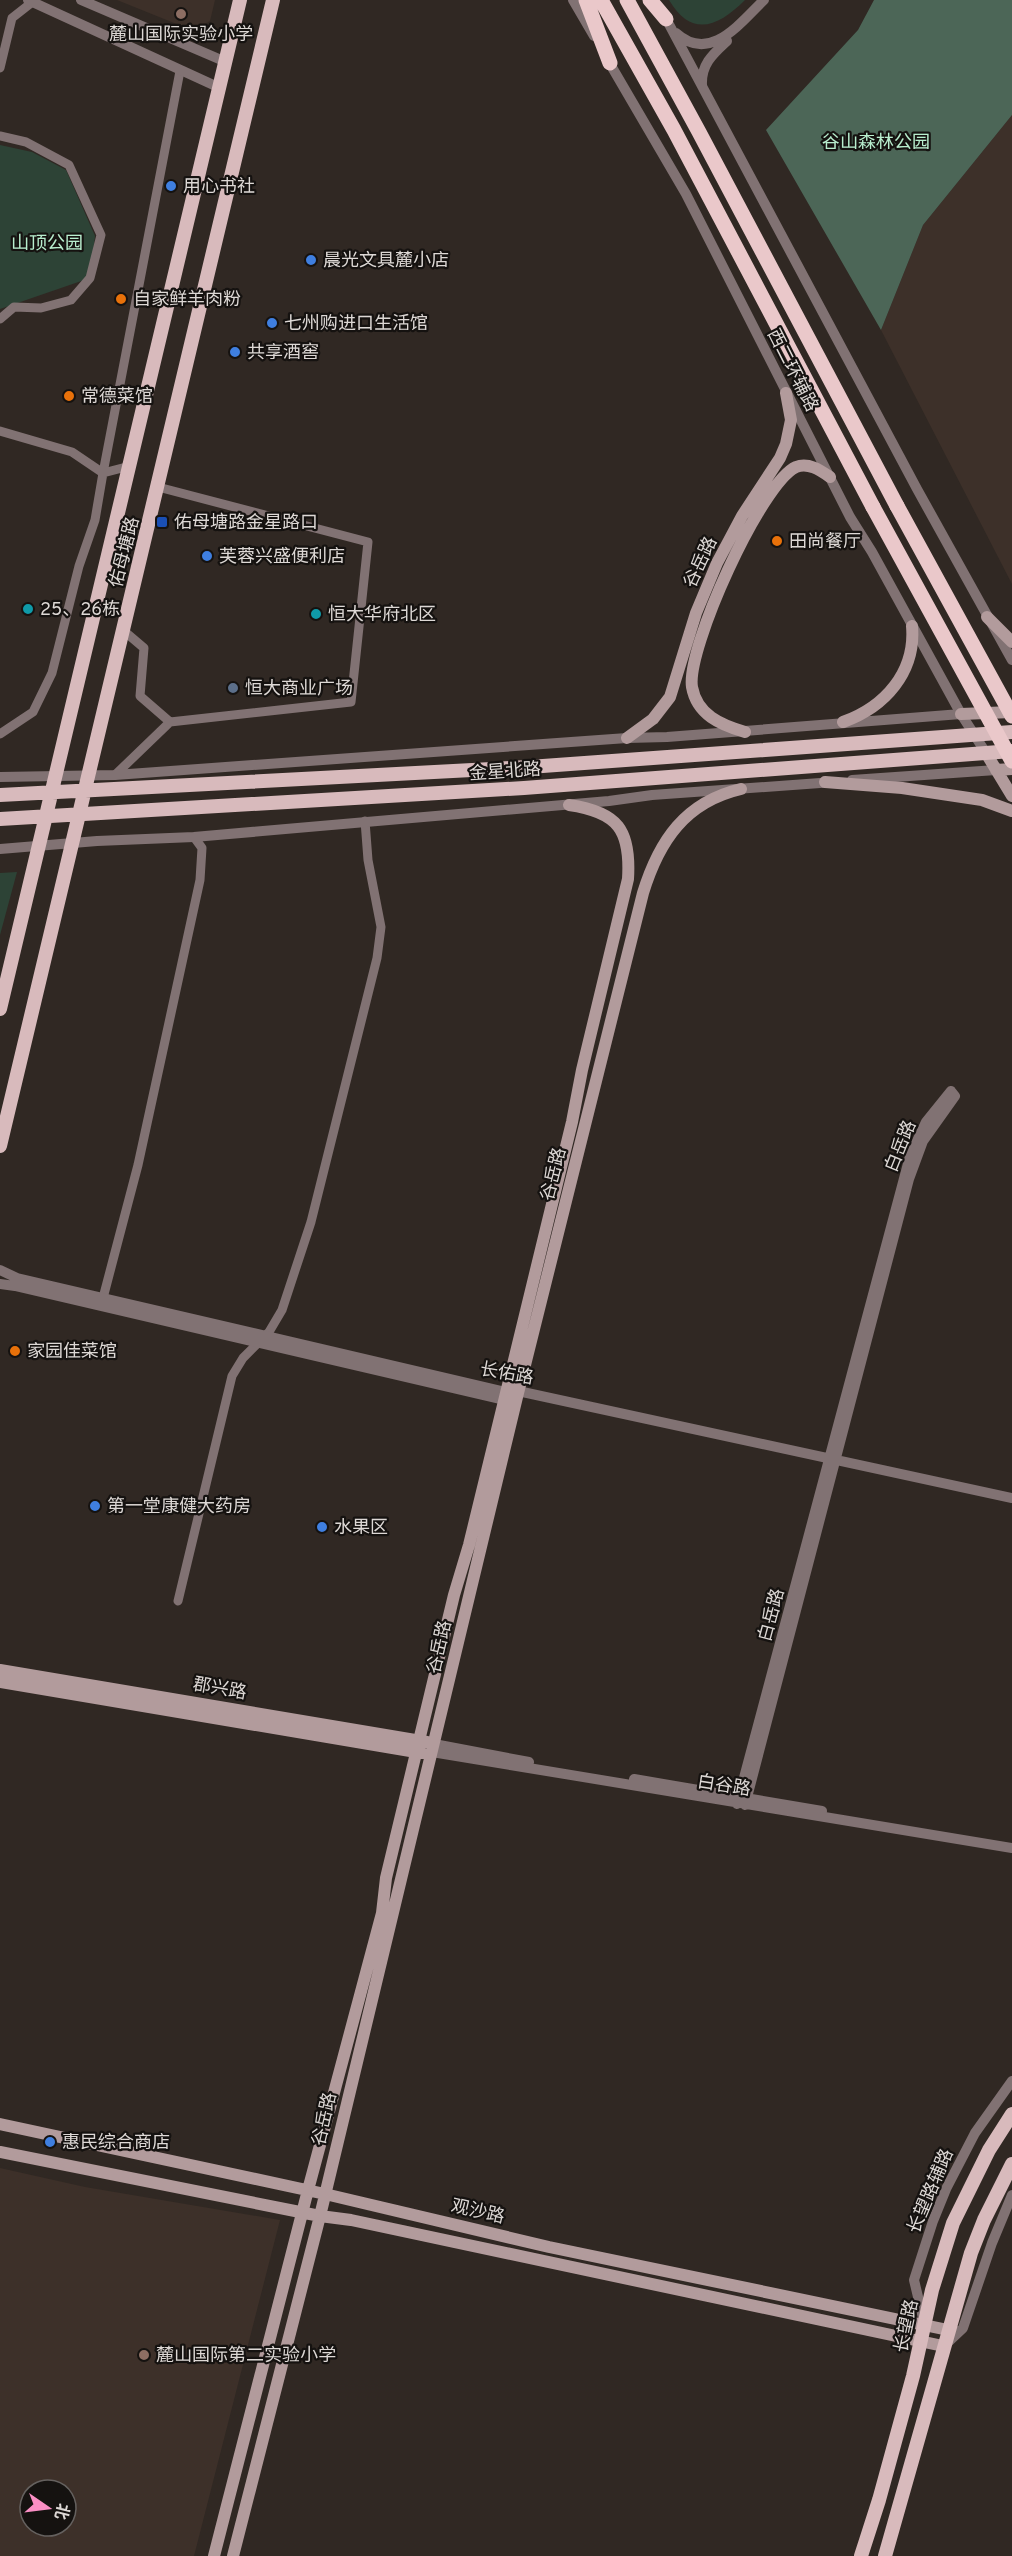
<svg xmlns="http://www.w3.org/2000/svg" width="1012" height="2556" viewBox="0 0 1012 2556" font-family="Overpass,'Noto Sans SC',sans-serif">
<style>
.built{fill:#3d3029;fill-rule:evenodd}
.green{fill:#2d4336}
.forest{fill:#4c6657}
.lines{fill:none;stroke-linecap:round;stroke-linejoin:round}
.minor{stroke:#817273;stroke-width:9}
.tertiary{stroke:#817273;stroke-width:10}
.secondary{stroke:#b29b9c;stroke-width:12}
.primary{stroke:#d8babc;stroke-width:14}
.trunk{stroke:#eac8ca;stroke-width:15}
.trunk-bridge{stroke:#eac8ca;stroke-width:15}
.education-dot{fill:#8d6e63;stroke:#151210;stroke-width:2}
.shop-dot{fill:#3f7fe0;stroke:#151210;stroke-width:2}
.food-dot{fill:#e8710a;stroke:#151210;stroke-width:2}
.transit-dot{fill:#1a4fb4;stroke:#151210;stroke-width:2}
.culture-dot{fill:#0f9aa8;stroke:#151210;stroke-width:2}
.service-dot{fill:#5c6f8a;stroke:#151210;stroke-width:2}
.labels{text-anchor:middle;stroke-width:4.5;stroke-linejoin:round;paint-order:stroke}
.poi-label{font-size:18px;fill:#ddd8d5;stroke:#151210;text-anchor:start}
.park-label{font-size:18px;fill:#b8eece;stroke:#151210}
.street-label{font-size:18px;fill:#ddd8d5;stroke:#151210}
</style>
<rect width="100%" height="100%" fill="#302823"/>
<path class="built" d="M117,0H215L210,21L198,28L184,27Z
M1012,115V584L881,330L923,225Z
M0,2168L85,2187L280,2220L194,2556H0ZM30,2490H66V2526H30Z"/>
<path class="green" d="M669,0H745C719,26 692,39 669,0Z
M0,145L32,152L66,170L95,236L90,278L0,309Z
M17,872L0,935V873Z"/>
<path class="forest" d="M874,0H1012V115L923,225L881,330L766,130L858,30Z"/>
<g class="lines">
<path class="minor" d="M0,68L12,18L35,0
M0,136L26,142L69,165L101,235L90,278L71,300L41,308L14,307L0,319
M0,431L72,452L103,473L95,520L79,566L52,673L33,712L0,734
M130,466L103,473L180,71
M124,631L144,648L140,696L170,722
M115,775L170,722L351,702L368,542L158,487
M103,1298L138,1165L200,880L202,848L194,837
M178,1601L232,1376L243,1358L269,1332L282,1310L311,1222L377,958L381,927L368,860L365,821"/>
<path class="tertiary" d="M28,0L220,88
M81,0L226,62
M573,0L594,36
M663,13L917,489L1012,660
M676,33C710,64 740,23 764,0
M606,57L686,194L850,517L872,552L961,714L986,753
M702,85C701,64 713,54 727,41
M0,777L115,775L627,738L667,737L961,714
M852,780L996,770
M0,849L97,841L194,837L609,801L652,795L834,782
M0,1270L17,1278L506,1392L518,1391L541,1396L1012,1498
M0,1284L15,1286L504,1400L511,1398
M434,1744L529,1762
M432,1752L1012,1848
M634,1779L822,1811
M737,1804L910,1156L926,1122L951,1091L955,1096L923,1141L909,1179L745,1805
M924,2322L914,2280L933,2221L946,2189L975,2133L1012,2081
M946,2344L963,2328L992,2243L1012,2195"/>
<path class="secondary" d="M987,617L1012,642
M961,714L1012,712
M843,722C885,707 916,672 912,626
M745,732C721,725 697,715 692,687C686,649 761,483 796,467C808,462 820,470 830,477
M627,738L653,719L670,697L696,613L717,563L742,516L780,458L786,444L791,420L786,393
M986,753L1012,796
M996,770L1012,769
M825,782L902,788L982,800L1012,811
M0,1670L427,1742
M0,1682L422,1753
M0,2124L325,2194L549,2247L948,2330
M0,2152L320,2216L351,2220L943,2346
M214,2556L308,2190L382,1913L386,1878L454,1595L469,1545L572,1122L582,1070L628,879C631,830 618,812 569,805
M233,2556L320,2216L517,1397L643,893C659,841 685,802 741,789"/>
<path class="primary" d="M0,795L529,767L1012,732
M0,819L524,788L1012,751
M0,1009L240,0
M0,1146L273,0
M861,2556L879,2500L913,2376L932,2290L953,2223L989,2150L1012,2114
M885,2556L971,2253L984,2220L1012,2164"/>
<path class="trunk" d="M586,0L610,63
M601,0L674,130L873,507
M627,0L699,132L897,506
M650,0L666,19"/>
<path class="trunk-bridge" d="M897,506L1012,716
M873,507L1012,761"/>
</g>
<g class="education-dot">
<circle cx="181" cy="14" r="6"/>
<circle cx="144" cy="2355" r="6"/>
</g>
<g class="shop-dot">
<circle cx="171" cy="186" r="6"/>
<circle cx="311" cy="260" r="6"/>
<circle cx="272" cy="323" r="6"/>
<circle cx="235" cy="352" r="6"/>
<circle cx="207" cy="556" r="6"/>
<circle cx="95" cy="1506" r="6"/>
<circle cx="322" cy="1527" r="6"/>
<circle cx="50" cy="2142" r="6"/>
</g>
<g class="food-dot">
<circle cx="121" cy="299" r="6"/>
<circle cx="69" cy="396" r="6"/>
<circle cx="777" cy="541" r="6"/>
<circle cx="15" cy="1351" r="6"/>
</g>
<rect class="transit-dot" x="156" y="516" width="12" height="12" rx="3"/>
<g class="culture-dot">
<circle cx="28" cy="609" r="6"/>
<circle cx="316" cy="614" r="6"/>
</g>
<circle class="service-dot" cx="233" cy="688" r="6"/>
<g class="labels">
<g class="poi-label">
<text x="181" y="40" text-anchor="middle">麓山国际实验小学</text>
<text x="183" y="192">用心书社</text>
<text x="323" y="266">晨光文具麓小店</text>
<text x="133" y="305">自家鲜羊肉粉</text>
<text x="284" y="329">七州购进口生活馆</text>
<text x="247" y="358">共享酒窖</text>
<text x="81" y="402">常德菜馆</text>
<text x="174" y="528">佑母塘路金星路口</text>
<text x="789" y="547">田尚餐厅</text>
<text x="219" y="562">芙蓉兴盛便利店</text>
<text x="40" y="615">25、26栋</text>
<text x="328" y="620">恒大华府北区</text>
<text x="245" y="694">恒大商业广场</text>
<text x="27" y="1357">家园佳菜馆</text>
<text x="107" y="1512">第一堂康健大药房</text>
<text x="334" y="1533">水果区</text>
<text x="62" y="2148">惠民综合商店</text>
<text x="156" y="2361">麓山国际第二实验小学</text>
</g>
<g class="park-label">
<text x="876" y="148">谷山森林公园</text>
<text x="47" y="249">山顶公园</text>
</g>
<g class="street-label">
<text transform="translate(793 370) rotate(63)" y="6">西二环辅路</text>
<text transform="translate(124 552) rotate(-76)" y="6">佑母塘路</text>
<text transform="translate(700 562) rotate(-65)" y="6">谷岳路</text>
<text transform="translate(505 771) rotate(-4)" y="6">金星北路</text>
<text transform="translate(900 1146) rotate(-68)" y="6">白岳路</text>
<text transform="translate(553 1174) rotate(-76)" y="6">谷岳路</text>
<text transform="translate(507 1373) rotate(10)" y="6">长佑路</text>
<text transform="translate(771 1615) rotate(-75)" y="6">白岳路</text>
<text transform="translate(439 1647) rotate(-77)" y="6">谷岳路</text>
<text transform="translate(220 1688) rotate(10)" y="6">郡兴路</text>
<text transform="translate(724 1785) rotate(9)" y="6">白谷路</text>
<text transform="translate(324 2119) rotate(-77)" y="6">谷岳路</text>
<text transform="translate(930 2191) rotate(-67)" y="6">长望路辅路</text>
<text transform="translate(478 2211) rotate(13)" y="6">观沙路</text>
<text transform="translate(906 2326) rotate(-78)" y="6">长望路</text>
</g>
</g>
<g transform="translate(48 2508) rotate(104)"><circle r="28" fill="#151210" stroke="#65615f" stroke-width="1.5"/>
<path d="M0-4.5L10 22L0 15L-10 22Z" fill="#fb8fc5"/>
<text y="-9" font-size="16" font-weight="bold" text-anchor="middle" fill="#ddd8d5">北</text>
</g>
</svg>
